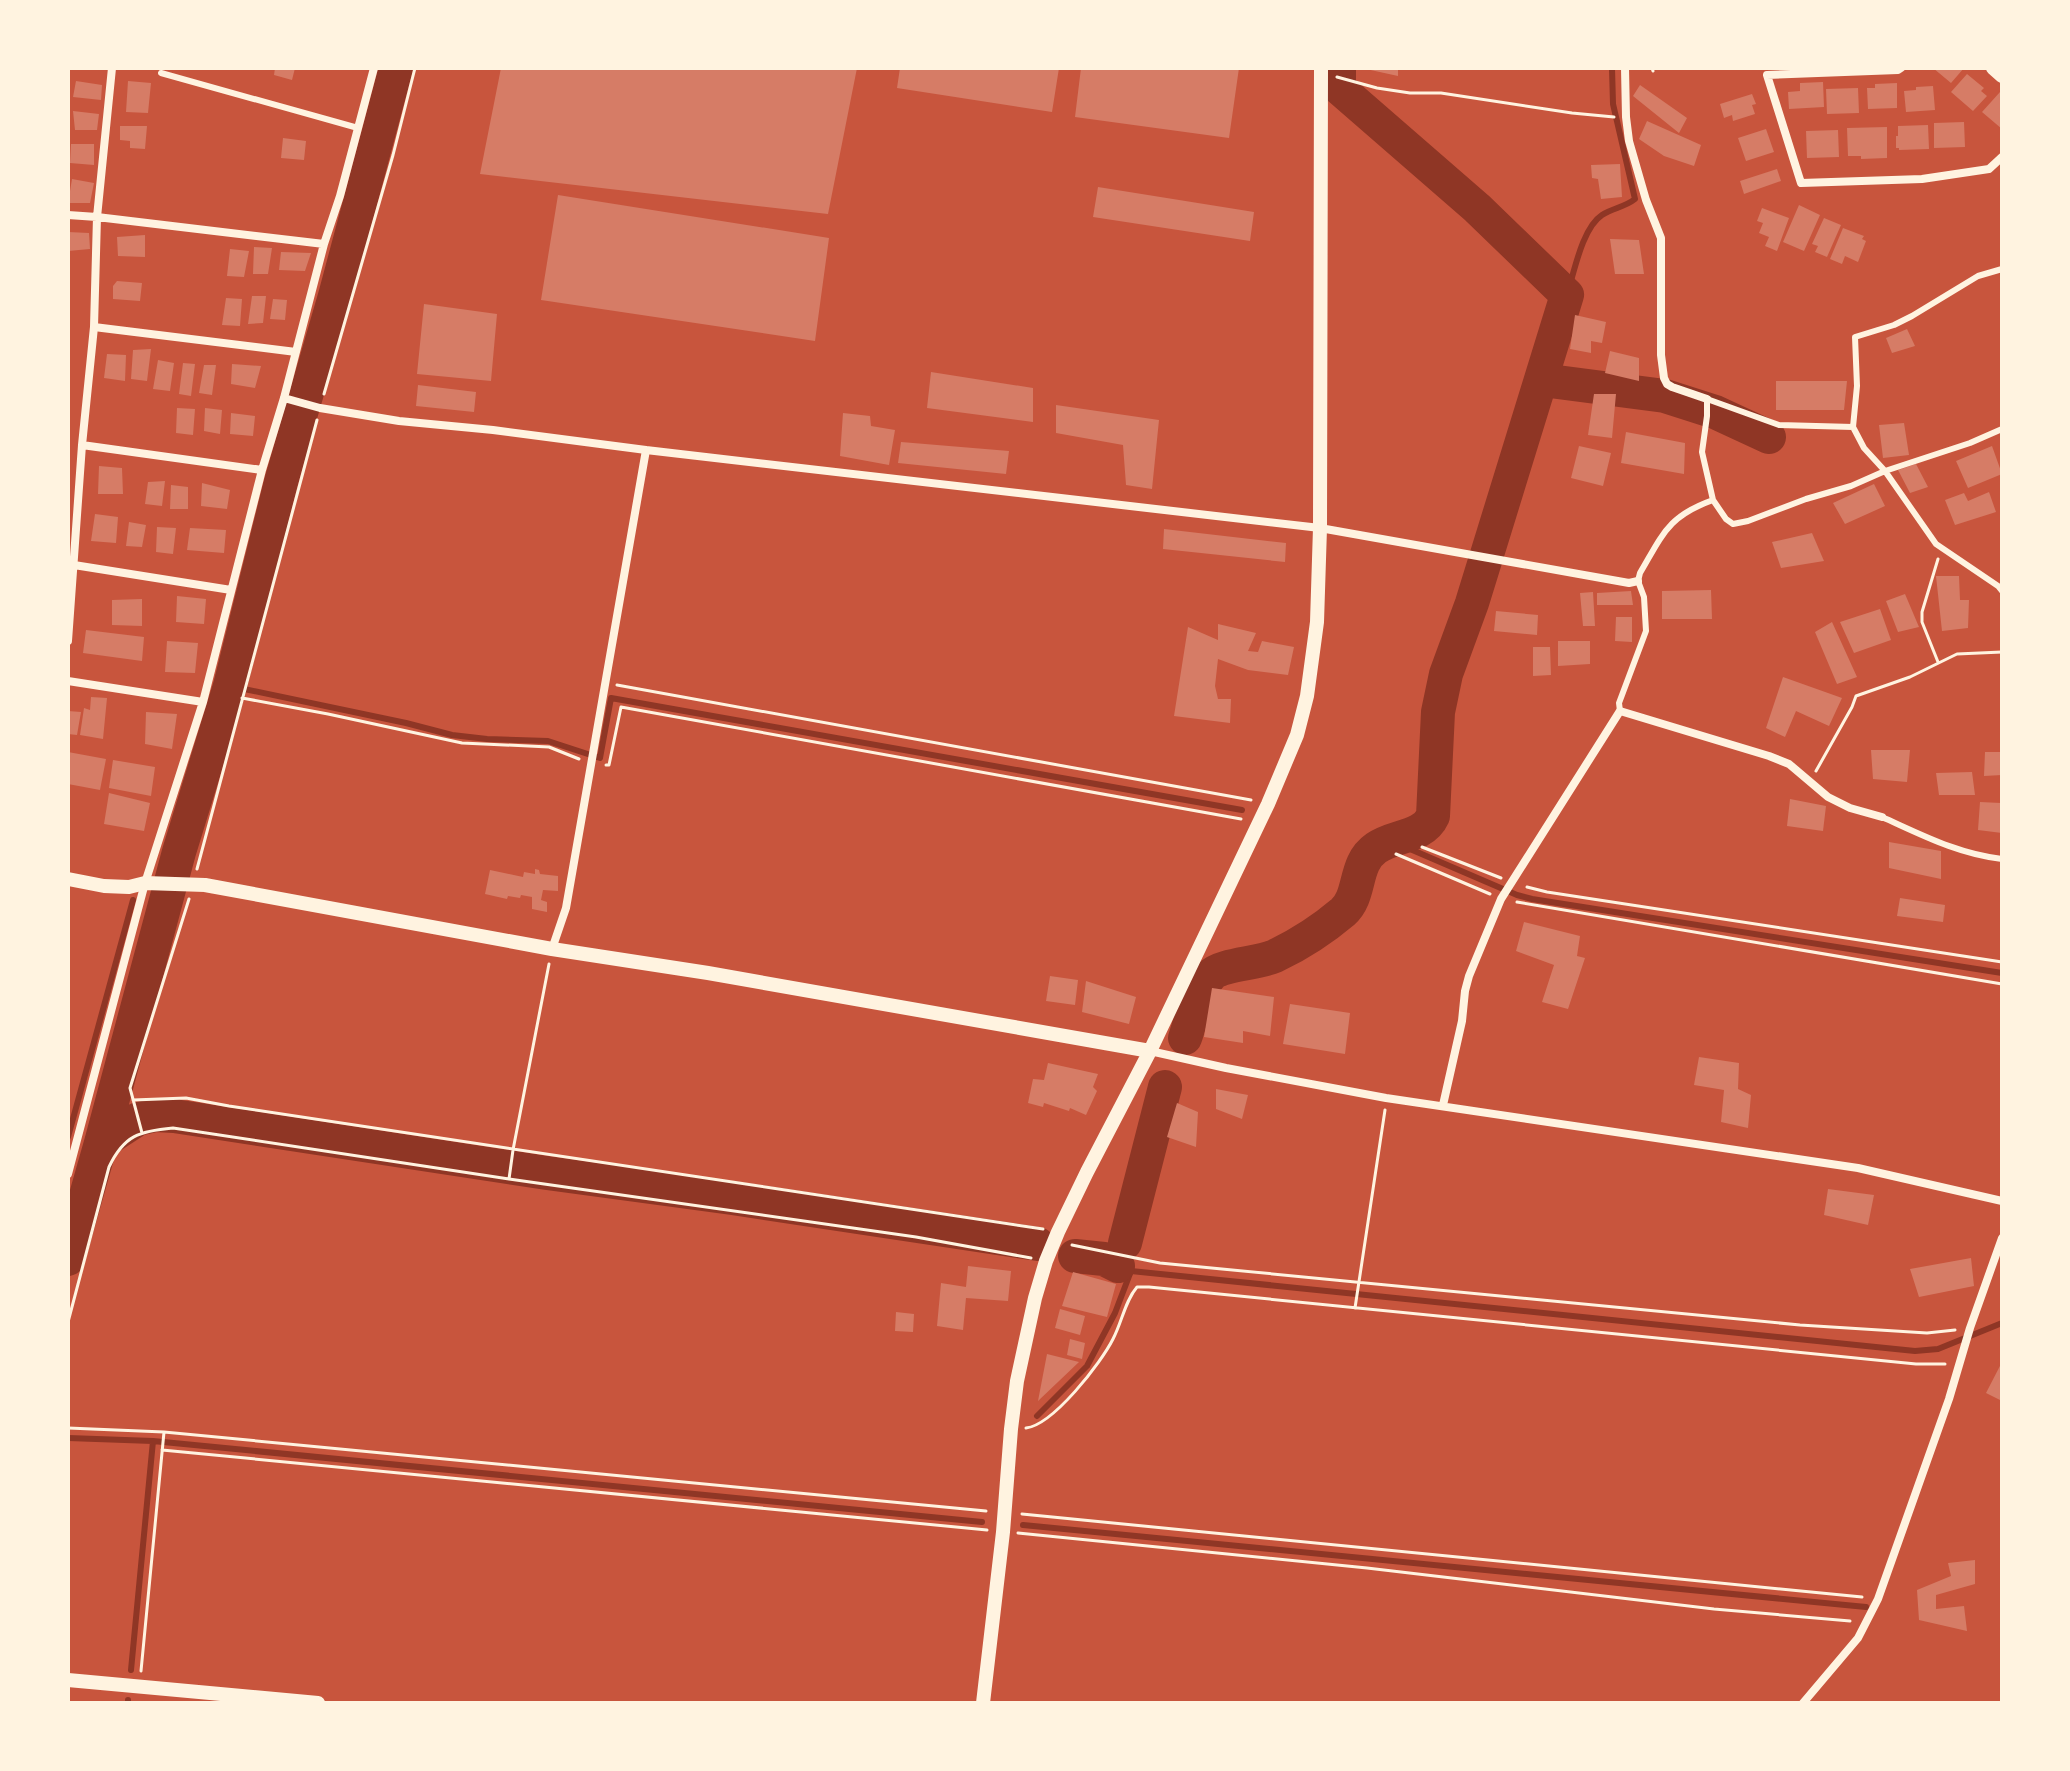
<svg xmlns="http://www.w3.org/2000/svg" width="2070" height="1771" viewBox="0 0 2070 1771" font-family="'Public Sans',sans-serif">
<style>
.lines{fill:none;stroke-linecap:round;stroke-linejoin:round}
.stream{stroke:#8f3625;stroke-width:6}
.river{stroke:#8f3625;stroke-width:34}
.building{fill:#d67c66}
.path{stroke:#fff3e0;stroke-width:3}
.service{stroke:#fff3e0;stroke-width:6}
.minor{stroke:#fff3e0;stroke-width:8}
.tertiary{stroke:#fff3e0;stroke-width:14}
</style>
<rect width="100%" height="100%" fill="#c8553d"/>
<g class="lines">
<path class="stream" d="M1567,295C1574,273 1582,228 1602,215C1613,208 1625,207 1635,199L1613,104L1612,68
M230,686L406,723L452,735L487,739L548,741L600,758L611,698L1242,810
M1410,849L1517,895L1532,899L2002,973
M68,1137L133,900
M1118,1266L1131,1271L1915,1351L1938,1349L2002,1323
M1037,1416L1087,1366L1115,1313L1131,1271
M68,1438L153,1441L982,1522
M1023,1525L1866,1607
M131,1670L153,1441
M128,1703V1700"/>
<path class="river" d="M1542,380L1665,396L1715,412L1769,437
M1185,1038C1192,1018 1196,991 1211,975C1222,964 1257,964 1275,956C1298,945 1323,929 1343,912C1362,895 1353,864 1376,848C1394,835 1423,838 1433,816L1438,712L1446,674L1472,603L1567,295L1477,208L1339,88V68
M101,1143L179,852L230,686L281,482L335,296L396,68
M1125,1243L1165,1087
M1075,1256L1104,1259L1118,1266
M68,1259L101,1143L138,1119L156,1115L174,1116L547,1173L732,1198L1038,1244"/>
</g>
<path class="building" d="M275,68H295L292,80L274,75Z
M501,68H857L828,214L480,174Z
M900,68H1059L1052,112L897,88Z
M1081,68H1239L1229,138L1075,117Z
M1366,68H1398V76L1366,69Z
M1933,68H1964L1951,83Z
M1967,74L1984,88L1981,91L1987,96L1973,111L1951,92Z
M76,81L102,85L101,100L73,97Z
M128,81L151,83L148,113L126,112Z
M1823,82L1824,107L1789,109L1788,92L1800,91V83Z
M1897,83V108L1868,109L1867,88H1875V84Z
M1640,85L1687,118L1679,133L1633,96Z
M1933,86L1935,110L1906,112L1904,91L1916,90V87Z
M1858,88L1859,113L1827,114L1826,89Z
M2000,92L2002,94V129L1982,112Z
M1752,94L1756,104L1752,105L1755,114L1733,121L1732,115L1724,118L1720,104Z
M73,111L99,114L97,130H75Z
M1647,121L1701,145L1694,166L1664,156L1639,139Z
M1964,122L1965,147L1934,148V123Z
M1928,125L1929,149L1899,150V148H1896V136H1898V126Z
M120,126H147L145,149L130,148V141L120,140Z
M1887,127V158L1861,159V156H1848L1847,128Z
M1766,129L1774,152L1746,161L1738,138Z
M1838,130L1839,157L1807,158L1806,131Z
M283,138L306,141L304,160L281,158Z
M71,144H94V165L70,163Z
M1620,164L1622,197L1601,199L1598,179L1592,178L1591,165Z
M1777,169L1781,181L1744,194L1740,181Z
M72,179L94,183L90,203H68Z
M1098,187L1254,212L1250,241L1093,217Z
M558,195L829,238L815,341L541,300Z
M1799,205L1820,215L1804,251L1783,242Z
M1762,208L1789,218L1777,251L1765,246L1769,237L1759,233L1763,223L1757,221Z
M1824,218L1841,225L1827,257L1815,252L1818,246L1812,244Z
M1843,228L1864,236L1862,239L1866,241L1858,262L1845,256L1842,264L1830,259Z
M68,232L89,233L90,249L68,251Z
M145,235V257L118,256L117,237Z
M1610,239L1639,240L1644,274H1615Z
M254,247L272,248L268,274H253Z
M230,249L249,251L244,277L227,276Z
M281,252L311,253L305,271L279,270Z
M117,281L142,283L140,301L113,299V286Z
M252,296H266L263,323L248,324Z
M226,298L242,299L240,326L222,325Z
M273,299L287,300L285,320L270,319Z
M424,304L497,314L491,381L417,374Z
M1575,315L1606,322L1602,343L1591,341V353L1570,349Z
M1907,329L1915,346L1892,353L1886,338Z
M151,349L147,381L131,379L133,350Z
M1610,351L1639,358V381L1605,373Z
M107,354L126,355L125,381L104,378Z
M158,360L174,363L170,391L153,389Z
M183,363L195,364L191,396L179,394Z
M232,364L261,366L255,388L231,384Z
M204,365H216L212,395L199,393Z
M931,372L1033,388V422L927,408Z
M1776,381H1847L1844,410H1776Z
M418,385L476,392L474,412L416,406Z
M1594,394H1616L1612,438L1588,435Z
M1056,405L1159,420L1152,489L1126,485L1123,445L1056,433Z
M177,408L195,409L193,435L176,433Z
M205,408L222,410L220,434L204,431Z
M231,413L255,416L253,436L230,434Z
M843,413L870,416L871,426L895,430L889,465L840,456Z
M1904,423L1909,455L1883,458L1879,425Z
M1626,432L1685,443L1684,474L1621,463Z
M901,442L1009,451L1006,474L898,463Z
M1579,446L1611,453L1603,486L1571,478Z
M1992,446L2002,474L1968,488L1956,461Z
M1916,464L1928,487L1910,493L1898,470Z
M99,466L122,468L123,494H98Z
M165,481L162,506L145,504L148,482Z
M202,483L230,490L227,509L201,506Z
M1874,484L1885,506L1845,524L1833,503Z
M171,485L188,487V509H170Z
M1989,492L1996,512L1955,525L1945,500L1964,493L1968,501Z
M95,514L118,517L116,543L91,541Z
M129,522L146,525L142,547L126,546Z
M157,527L176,528L173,554L156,552Z
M190,528L226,530L224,553L187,550Z
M1164,529L1286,543L1285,562L1163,549Z
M1812,533L1824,561L1781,568L1772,542Z
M1936,576H1959L1960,600H1969L1968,628L1942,631Z
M1711,590L1712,619H1662V591Z
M1631,591L1633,605H1597V593Z
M1593,592L1595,626H1583L1580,593Z
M1905,594L1919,627L1898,632L1886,601Z
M177,596L206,599L204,624L176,622Z
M142,599V626L112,625V600Z
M1880,609L1891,640L1854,653L1840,622Z
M1496,611L1538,615L1537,635L1494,631Z
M1616,617H1632V642L1615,641Z
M1832,622L1857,677L1837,684L1815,632Z
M1218,624L1256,633L1248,651L1258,652L1262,641L1294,647L1288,675L1248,670L1218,659L1215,686L1218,699H1231L1230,723L1174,716L1188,627L1218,640Z
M86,630L144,637L142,661L83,653Z
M167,641L198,643L195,673L165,672Z
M1558,641H1590V664L1558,666Z
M1533,647H1550L1551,675L1533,676Z
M1783,677L1842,698L1829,726L1796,711L1785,737L1766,728Z
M91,697L107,698L103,739L80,735L84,708L90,710Z
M68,711L81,712L77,735L68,734Z
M146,712L177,714L172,749L145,744Z
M1871,750H1910L1907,782L1873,779Z
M68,752L106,759L100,790L68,784Z
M1985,752H2002V775L1984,776Z
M113,760L155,767L151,796L109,788Z
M1972,772L1975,795H1939L1936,773Z
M109,793L150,803L144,831L104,824Z
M1790,799L1826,806L1823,831L1787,826Z
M1980,802L2001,803L2002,833L1978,830Z
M1889,842L1941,851V879L1889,868Z
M535,869L539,870L540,874L558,876V891L543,890L541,900L547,902V912L532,909V897L521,895L520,898L508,896L507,899L485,894L490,870L523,877L524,872L535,874Z
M1900,898L1945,905L1943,922L1897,916Z
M1524,922L1580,936L1577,956L1585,958L1568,1009L1542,1002L1554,965L1516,951Z
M1050,976L1078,980L1075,1005L1046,1001Z
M1086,981L1136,997L1129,1024L1082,1012Z
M1212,988L1274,997L1270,1036L1243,1031V1043L1204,1037Z
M1290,1004L1350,1013L1345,1054L1283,1044Z
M1699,1057L1739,1063L1738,1089L1751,1095L1748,1128L1721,1122L1724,1090L1694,1085Z
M1048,1063L1098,1074L1093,1087L1097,1091L1086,1115L1070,1108L1069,1111L1044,1103L1043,1107L1028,1103L1033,1079L1044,1080Z
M1216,1089L1248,1095L1242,1119L1216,1109Z
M1177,1103L1198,1112L1196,1147L1167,1137Z
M1828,1189L1874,1195L1868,1225L1824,1215Z
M1971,1258L1974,1286L1919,1297L1910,1269Z
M968,1266L1011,1271L1008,1301L966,1298L963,1330L937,1326L941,1283L966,1287Z
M1073,1272L1116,1284L1107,1317L1062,1306Z
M1060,1309L1085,1316L1080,1335L1055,1328Z
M896,1312L914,1314L913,1332L895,1331Z
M1070,1339L1085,1343L1082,1359L1067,1355Z
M1047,1354L1079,1362L1038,1401Z
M2002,1362V1401L1986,1393Z
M1975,1560V1584L1936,1595V1609L1964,1606L1967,1631L1919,1620L1917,1590L1951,1576L1948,1563Z"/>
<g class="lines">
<path class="path" d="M1652,68L1653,71
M1337,77L1377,88L1410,93H1441L1572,113L1614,117
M324,394L393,155L415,68
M1938,559L1922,612V622L1938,662
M617,685L1251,800
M242,698L328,714L462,743L549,747L579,759
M606,765H609L621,707L1241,819
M1816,771L1852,707L1856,696L1910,677L1957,654L2002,652
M1422,847L1501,878
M1396,854L1490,894
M197,869L317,420
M1527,887L1547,892L2002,962
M1517,902L2002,984
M133,1100L186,1098L229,1106L1043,1229
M142,1133L130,1088L189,899
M509,1179L513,1150L549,964
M1072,1245L1160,1263L1800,1325L1927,1333L1955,1330
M1355,1308L1385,1110
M68,1322L109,1167C124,1135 140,1131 173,1128L509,1179L916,1237L1031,1258
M68,1428L164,1432L986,1511
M1026,1428C1053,1425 1101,1363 1113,1339C1122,1322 1125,1301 1137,1287H1149L1916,1364H1945
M162,1450L987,1530
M1022,1514L1862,1597
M1018,1533L1367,1568L1714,1609L1850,1621
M141,1671L164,1432"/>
<path class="service" d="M161,73L358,128
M1853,427L1857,386L1855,337L1894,325L1912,316L1978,276L2002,269
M1713,500L1726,519L1733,524L1748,521L1806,499L1851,486L1885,471L1970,443L2002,429
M1620,711L1619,703L1646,631L1644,597L1638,581L1640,573C1663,534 1668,516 1713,500L1702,452L1707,416V399L1779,425L1853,427L1864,448L1885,471L1936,544L1998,586L2002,591
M1882,817C1922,835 1958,854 2002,859"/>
<path class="minor" d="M112,68L97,217L324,244
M1625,68L1626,117L1629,141L1646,200L1661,238V355L1664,378L1667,384L1672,387L1707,399
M1901,68L1898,70L1767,75L1801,183L1922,179L1989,169L2002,157
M68,215L97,217L94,327L82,445L68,641
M94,327L296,352
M284,398L320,408L399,421L493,430L646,450L1320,528L1629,583L1638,581
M82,445L262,470
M74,565L231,590
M68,681L203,702
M552,949L566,908L646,450
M1150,1051L1226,1068L1386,1098L1858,1168L2002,1201
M1443,1105L1462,1021L1465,991L1469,976L1501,899L1620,711L1769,756L1789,764L1828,797L1850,808L1882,817
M68,1174L145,883L203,702L262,470L284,398L324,244L340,196L374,68
M1803,1703L1858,1638L1878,1599L1949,1399L1970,1328L2002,1238"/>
<path class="tertiary" d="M1993,68L2002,76
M68,879L104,886L129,887L145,883L205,885L552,949L708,973L1150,1051
M68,1680L318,1703
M983,1703L1003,1532L1011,1429L1017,1381L1035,1298L1046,1261L1058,1232L1087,1172L1150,1051L1268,804L1297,735L1307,696L1317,622L1320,528L1321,68"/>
</g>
<rect width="2070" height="1771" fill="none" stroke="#fff3e0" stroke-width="140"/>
</svg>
